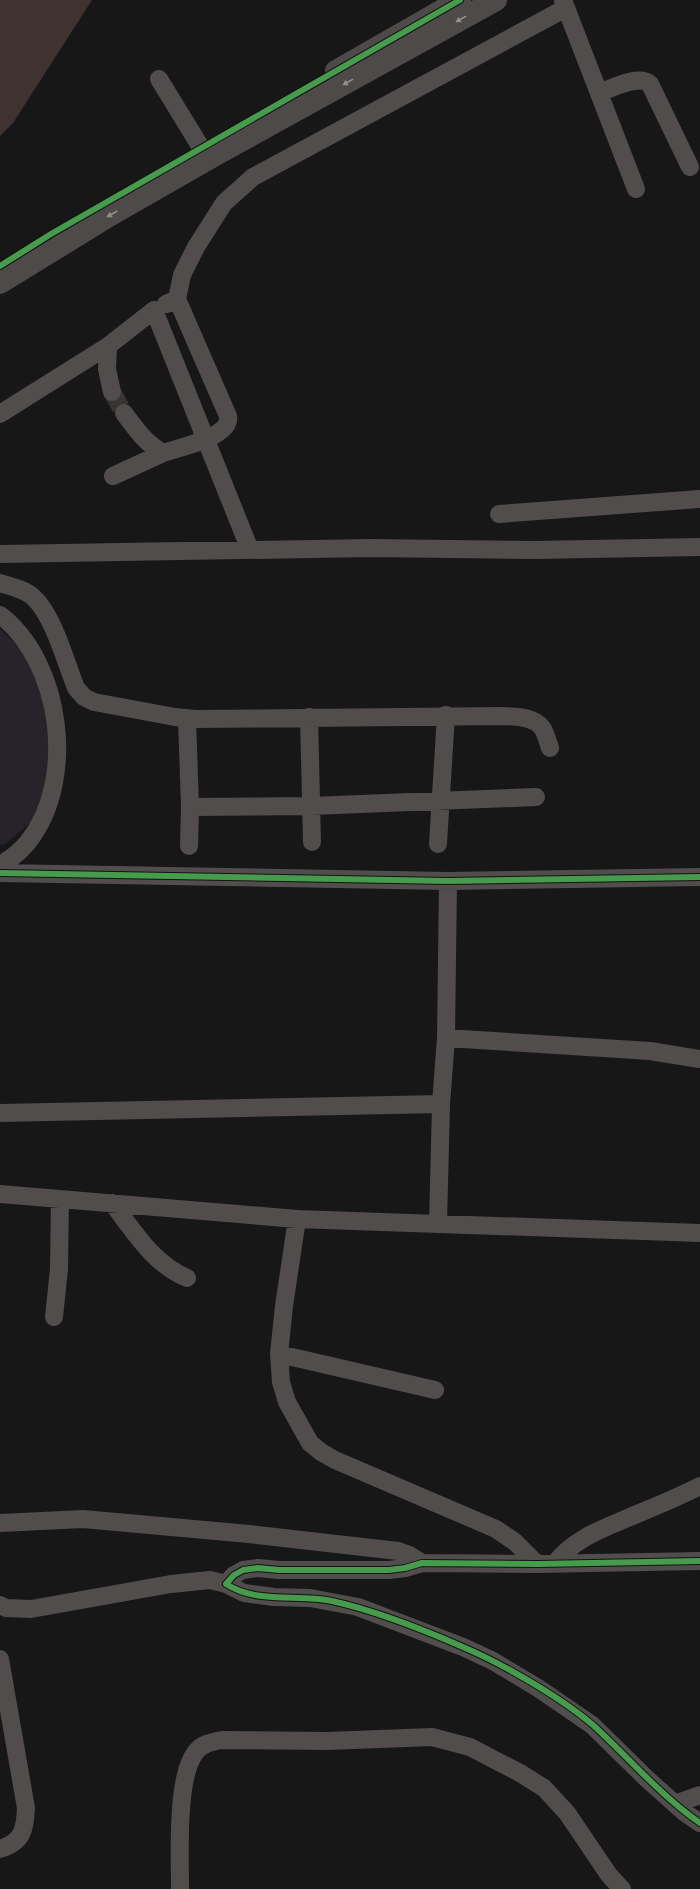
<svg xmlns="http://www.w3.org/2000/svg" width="700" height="1889" viewBox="0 0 700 1889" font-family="Barlow,sans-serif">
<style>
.green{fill:#27232a}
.water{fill:#403231}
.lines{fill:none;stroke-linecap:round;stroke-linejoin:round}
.minor-tunnel{stroke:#373534;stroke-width:18;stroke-dasharray:18 9;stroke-linecap:butt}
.minor{stroke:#504d4c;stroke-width:18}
.highway{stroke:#4d4a49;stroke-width:22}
.cycleway-casing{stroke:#131311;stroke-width:8}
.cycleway{stroke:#469c4c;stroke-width:6}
.oneway{fill:#978f8c}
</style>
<rect width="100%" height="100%" fill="#171717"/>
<path class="green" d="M0,629L28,655L41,688L53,766L36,818L5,844L0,845Z"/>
<path class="water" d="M0,0H92L13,123L0,136Z"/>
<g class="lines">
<path class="minor-tunnel" d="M112,392L124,413"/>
<path class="minor" d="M563,0L636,189
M159,79L208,159
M599,93C612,88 639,74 650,84L690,167
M177,299L182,275L196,247L224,203L253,177L566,8
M112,392L107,369L108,346L154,310L250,550
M124,413C136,429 145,443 163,453C178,448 232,437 228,416L177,299L166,304
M0,414L108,346
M113,476L163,453
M499,514L700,499
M0,554L371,548L534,550L700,547
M0,583C12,587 25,589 34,598C53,615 66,663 76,688L84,697L94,702L175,717L195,719L502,716C515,717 535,716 543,729C546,735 548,742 550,748
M0,615C62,662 77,781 28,842C20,852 11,859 0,865
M309,717L312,842
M187,718L190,807L189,846
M190,807L311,806L536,797
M438,844L446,715
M0,873L448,881L700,877
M446,1038L650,1051L700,1059
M0,1113L441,1104
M0,1194L297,1219L700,1233
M112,1203C134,1231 153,1264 187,1278
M297,1219L284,1306L279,1354L281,1382L287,1402L310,1443L321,1452L335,1460L496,1529L515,1542L537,1564
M438,1224L441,1104L446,1038L448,881
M54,1317L59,1269L60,1199
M279,1354L435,1390
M0,1523L83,1519L249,1534L398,1551L409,1555L422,1563
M555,1563C575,1538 602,1529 630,1517C654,1507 677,1498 700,1486
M226,1584L234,1575L243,1570L258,1568L279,1570H389L405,1568L422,1563L537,1564L700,1561
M0,1605L6,1608L31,1609L171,1584L210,1580L226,1584L244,1593L274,1597L310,1598L358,1607L463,1647L493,1661L538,1688L592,1725L646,1778L684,1812L700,1823
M0,1659L26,1808C25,1829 23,1842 0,1849
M675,1804L700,1795
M180,1889C180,1857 176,1778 195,1753C201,1744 211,1742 222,1740L327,1741L432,1737L470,1747L520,1773L544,1788L567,1813L609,1875L622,1889"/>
<path class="highway" d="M336,71L460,0
M0,283L109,216L219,153L496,0"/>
<defs>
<path id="cycleway" d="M0,266L51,234L460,0
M0,873L448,881L700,877
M700,1561L537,1564L422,1563L405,1568L389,1570H279L258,1568L243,1570L234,1575L226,1584C257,1604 297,1594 332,1601C377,1611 422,1629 463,1647C503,1664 560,1697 593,1725C629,1758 660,1795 700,1823"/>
</defs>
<use href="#cycleway" class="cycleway-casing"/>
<use href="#cycleway" class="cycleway"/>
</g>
<defs><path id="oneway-solid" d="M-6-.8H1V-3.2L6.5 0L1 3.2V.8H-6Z"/></defs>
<g class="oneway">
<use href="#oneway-solid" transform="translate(461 19) rotate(151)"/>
<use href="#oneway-solid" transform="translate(348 82) rotate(151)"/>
<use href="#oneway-solid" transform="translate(112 214) rotate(150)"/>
</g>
</svg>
